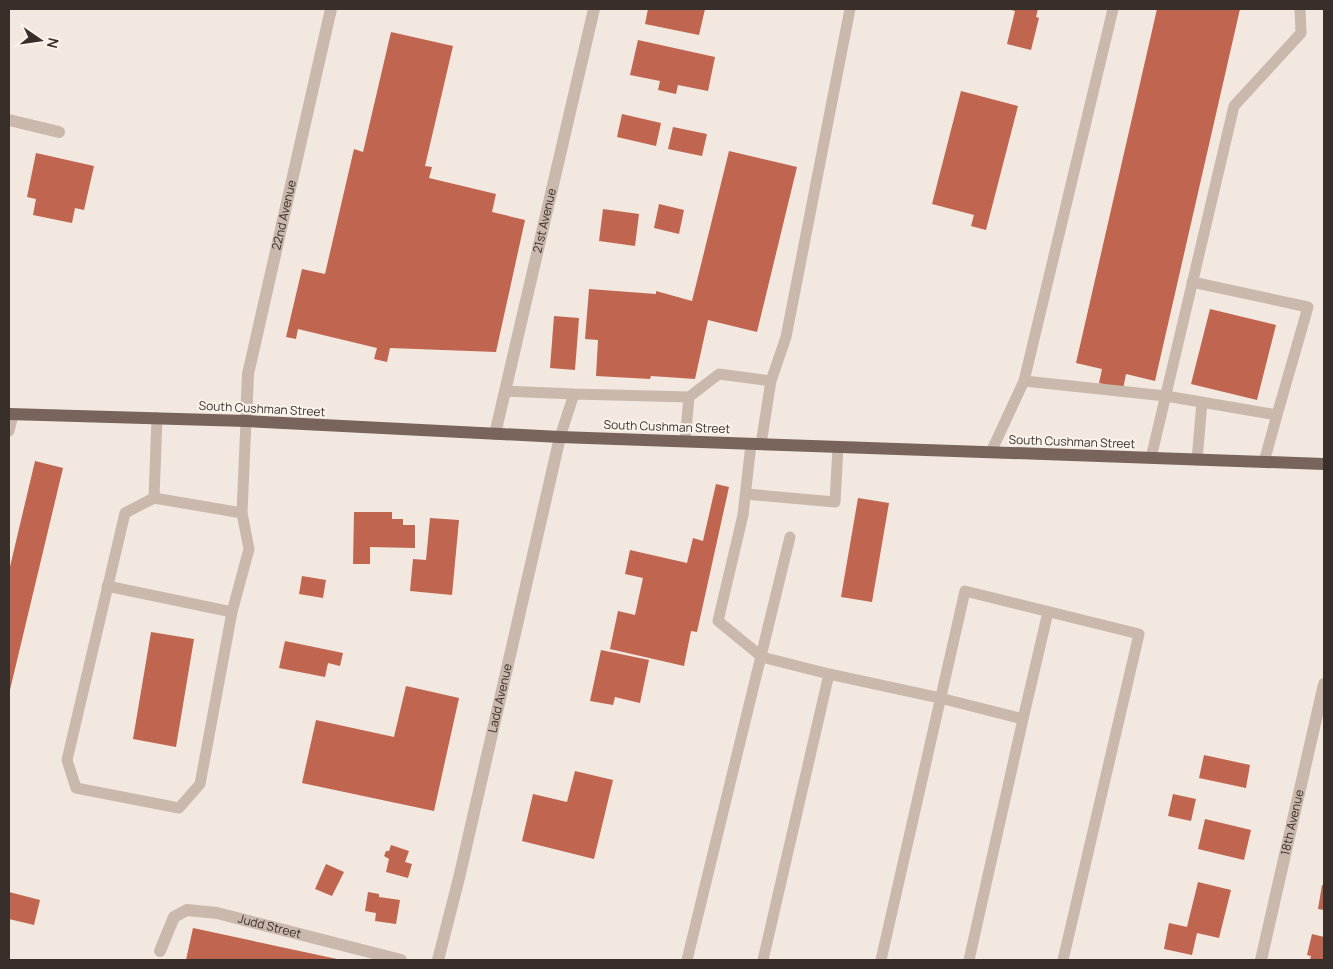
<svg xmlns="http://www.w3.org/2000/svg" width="1333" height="969" viewBox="0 0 1333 969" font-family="Manrope,sans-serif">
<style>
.building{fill:#c0654f}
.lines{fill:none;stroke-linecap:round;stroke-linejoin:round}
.lane{stroke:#cab8ac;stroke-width:11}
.street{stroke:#cab8ac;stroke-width:12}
.primary{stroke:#79645c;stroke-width:12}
.labels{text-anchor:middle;stroke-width:4;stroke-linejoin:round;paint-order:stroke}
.street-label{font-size:12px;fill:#382e2a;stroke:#f9f3ec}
</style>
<rect width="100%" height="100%" fill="#f2e8df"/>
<path class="building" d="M648,9H705L699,35L645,24Z
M1007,9H1038L1036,17L1039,18L1031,50L1007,44L1015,11Z
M1157,9H1240L1155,381L1126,374L1123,389L1099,383L1102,369L1076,363Z
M391,32L453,46L425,166L432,167L429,178L496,194L492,212L525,220L496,352L390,348L387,362L374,359L377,348L298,329L296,339L286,337L302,269L325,274L354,149L363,152Z
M638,40L715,57L708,91L678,85L676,94L658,90L660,81L630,75Z
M961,91L1018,106L986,230L971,226L974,215L932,204Z
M622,114L661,123L656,146L617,137Z
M673,127L707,134L702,156L668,149Z
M729,151L797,167L757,332L708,320L695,379L651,376L650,379L596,376L598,340L585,339L589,289L656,294V291L692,301Z
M36,153L94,166L84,210L75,208L72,223L33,215L36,199L27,197Z
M659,204L684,210L679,234L654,228Z
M603,209L639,214L635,246L599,241Z
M1210,309L1276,325L1257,400L1191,384Z
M554,316L579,318L575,370L550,368Z
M35,461L63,468L9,694V571Z
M716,484L729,487L697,632L691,631L684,666L610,649L618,611L635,615L643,578L625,574L630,550L687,563L693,538L703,541Z
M858,498L889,503L872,602L841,597Z
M354,512H392V519H403V525H415V548L370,547V564H353Z
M430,518L459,520L452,595L410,591L413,559L426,560Z
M302,576L326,580L323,598L299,594Z
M151,632L194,639L176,747L133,739Z
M285,641L343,653L340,666L328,663L325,677L279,668Z
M601,650L649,660L640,703L615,697L613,705L590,701Z
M406,686L459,698L434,811L302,783L316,720L394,737Z
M1204,755L1250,765L1246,788L1199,778Z
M575,771L613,780L594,859L522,841L533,794L567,802Z
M1173,794L1196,799L1191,821L1168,816Z
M1205,819L1251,830L1244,860L1198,849Z
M391,845L409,851L405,862L412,864L408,878L386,872L389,859L384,856L386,851H389Z
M326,864L344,872L332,896L315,889Z
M1198,882L1231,890L1219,938L1197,933L1192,955L1164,949L1169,923L1187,927Z
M1322,885H1324V910L1318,909Z
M9,892L40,900L34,925L9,919Z
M368,892L379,894V897L400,900L396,924L375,921L376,913L365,911Z
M193,928L337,959V960H186Z
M1312,934L1324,937V960H1310L1311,956L1307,955Z"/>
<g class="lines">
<path class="lane" d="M771,381L786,337L850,9
M1024,381L1166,396L1277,415L1308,307L1192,282
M505,391L574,394
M157,418L154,498L242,513L246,421
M9,431L13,415
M560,437L574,394L689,397
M685,441L689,397L719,374L771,381L761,444
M751,444L743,515L718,621L762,657L829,674L940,698L1023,719L969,960
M991,452L1024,381L1113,9
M1151,458L1234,106L1301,33L1300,9
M1197,460L1202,402
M1264,462L1277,415
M746,494L835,502L838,447
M154,498L125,513L67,760L76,788L179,808L200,784L232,612L249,549L242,513
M107,586L232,612
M1023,719L1048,612
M687,960L790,537
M763,960L829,674
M881,960L965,591L1139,634L1063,960"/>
<g class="street">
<path d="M9,120L59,132"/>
<path id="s1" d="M246,421L248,374L331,9"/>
<path id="s2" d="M495,434L594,9"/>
<path id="s3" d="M160,951L174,917L187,910L217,913L401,960"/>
<path id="s4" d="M438,960L459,878L560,437"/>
<path id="s5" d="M1261,960L1324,684"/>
</g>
<path class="primary" d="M9,414L246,421L560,437L1324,464"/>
</g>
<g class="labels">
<g class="street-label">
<text dy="4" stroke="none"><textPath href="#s1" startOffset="210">22nd Avenue</textPath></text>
<text dy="4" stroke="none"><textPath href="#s2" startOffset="219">21st Avenue</textPath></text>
<text transform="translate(262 409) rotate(3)" y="4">South Cushman Street</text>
<text transform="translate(667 427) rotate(2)" y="4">South Cushman Street</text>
<text transform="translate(1072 442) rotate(2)" y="4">South Cushman Street</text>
<text dy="4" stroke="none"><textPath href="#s4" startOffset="269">Ladd Avenue</textPath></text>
<text dy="4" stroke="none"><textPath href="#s5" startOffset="141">18th Avenue</textPath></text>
<text dy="4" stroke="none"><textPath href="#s3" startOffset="136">Judd Street</textPath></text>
</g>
</g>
<rect width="1333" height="969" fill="none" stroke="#382e2a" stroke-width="20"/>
<g transform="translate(40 40) rotate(103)" stroke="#f9f3ec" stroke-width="4" paint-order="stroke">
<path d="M0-4L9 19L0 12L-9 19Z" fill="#382e2a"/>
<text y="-8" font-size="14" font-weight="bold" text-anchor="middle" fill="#382e2a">N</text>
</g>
</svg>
